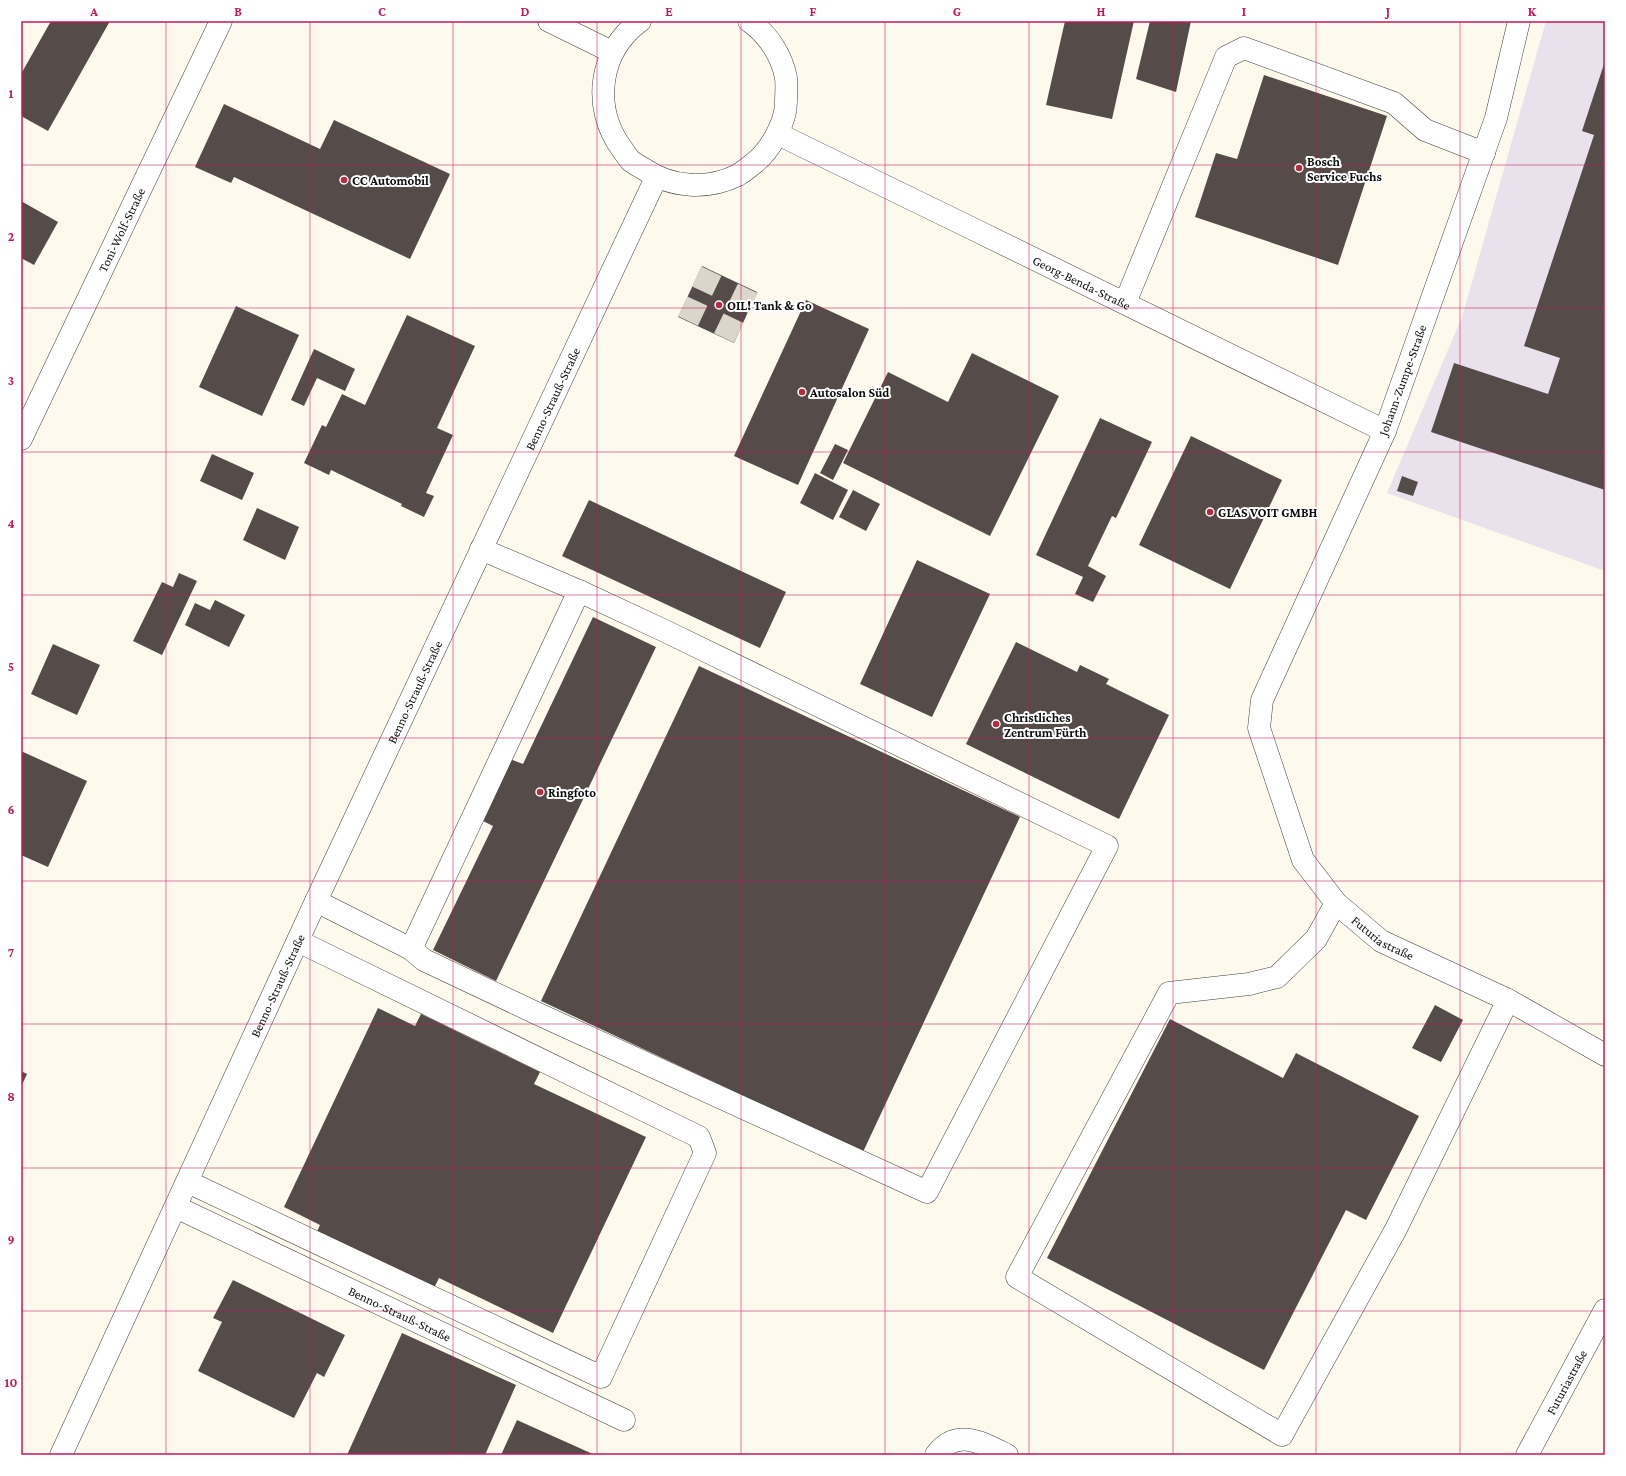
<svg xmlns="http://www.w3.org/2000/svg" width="1626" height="1476" viewBox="0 0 1626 1476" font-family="'Crimson Pro',serif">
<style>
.industrial{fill:#e9e1eb}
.building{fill:#554c49}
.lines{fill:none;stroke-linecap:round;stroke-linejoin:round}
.minor-tunnel{stroke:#dad6cb;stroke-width:22;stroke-dasharray:22 11;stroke-linecap:butt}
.minor-casing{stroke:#404040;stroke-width:23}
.minor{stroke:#fff;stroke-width:22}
.grid{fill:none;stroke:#c2185b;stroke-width:1;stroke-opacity:0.55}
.poi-dot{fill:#b92942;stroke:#fff;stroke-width:1.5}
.labels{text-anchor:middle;stroke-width:4;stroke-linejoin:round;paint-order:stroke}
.poi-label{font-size:13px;font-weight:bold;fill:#0d0d0d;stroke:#fff;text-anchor:start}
.street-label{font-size:13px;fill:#0d0d0d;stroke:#fff}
.neatline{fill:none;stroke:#c2185b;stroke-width:1.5}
.grid-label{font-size:13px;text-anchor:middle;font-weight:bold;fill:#c2185b}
</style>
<rect width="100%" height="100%" fill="#fef9ed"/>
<path class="industrial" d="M1546,21H1605V571L1387,493L1462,317Z"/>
<path class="building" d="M51,21H110L48,131L21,116V74Z
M1065,21H1134L1112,119L1046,105Z
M1150,21H1191L1176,92L1136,79Z
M1605,61V490L1431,432L1454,363L1548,394L1560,358L1524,346L1594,135L1582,131Z
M1264,75L1387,116L1338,265L1195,217L1216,153L1237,159Z
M224,104L320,149L334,120L450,174L410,259L234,177L231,183L195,167Z
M21,201L58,222L34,265L21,258Z
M702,266L757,292L734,343L678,317Z
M806,300L869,329L798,485L734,456Z
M236,306L299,335L262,416L199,387Z
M407,315L475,346L437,428L453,435L426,493L434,496L424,517L401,506L402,504L331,470L329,475L304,463L322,425L326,427L342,394L365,405Z
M314,349L355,369L345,391L317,378L304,406L291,400Z
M972,353L1059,396L990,536L843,463L888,372L948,402Z
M1100,418L1152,442L1116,518L1112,516L1088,566L1106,576L1093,602L1075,594L1083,577L1036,555Z
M1191,436L1282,480L1230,589L1139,545Z
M835,444L848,450L833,480L820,473Z
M212,454L254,473L242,500L200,481Z
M815,473L848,490L833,520L800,503Z
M1402,476L1418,482L1413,496L1397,491Z
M853,490L880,504L866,531L839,517Z
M589,500L786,592L760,648L562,556Z
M257,508L299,527L285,560L243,540Z
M917,560L990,594L932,717L860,684Z
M179,573L197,581L162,655L133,641L162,582L173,587Z
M215,600L245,615L229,647L185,625L195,603L210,610Z
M593,617L656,647L496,981L433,950L493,826L481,820L510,759L523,764Z
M1016,642L1077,672L1080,665L1109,679L1106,684L1169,715L1119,819L966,744Z
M53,644L100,665L77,715L31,694Z
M699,666L1020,817L863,1152L541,1001Z
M21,751L87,781L48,867L21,855Z
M1435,1005L1463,1020L1441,1062L1412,1048Z
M378,1008L415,1026L421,1014L540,1072L534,1084L646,1137L553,1333L439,1278L432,1292L315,1236L320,1225L284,1207Z
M1170,1019L1283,1078L1296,1053L1419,1116L1366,1220L1346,1210L1264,1370L1047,1258Z
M21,1071L27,1074L21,1087Z
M233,1280L345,1335L324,1377L317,1373L294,1418L198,1371L222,1322L213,1318Z
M402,1333L516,1385L485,1455H347Z
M517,1420L595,1455H501Z"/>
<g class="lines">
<path class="minor-tunnel" d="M688,321L712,270
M724,338L748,288"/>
<defs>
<g id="minor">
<path d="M549,21L612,52"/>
<path d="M640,21C598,52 592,108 622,149C625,153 628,158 631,161C635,164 640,167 644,169C672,188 708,190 738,175C743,172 748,168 753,164C769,152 786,124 786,102C786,95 787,86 786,78C782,56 768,34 749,21"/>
<path id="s1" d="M1519,21L1496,118L1385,431L1262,700L1259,728L1303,860L1336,903L1381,941L1508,1000L1605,1055"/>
<path id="s2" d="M778,134L969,227L1385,431"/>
<path d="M1125,303L1226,57L1244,48L1394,103L1425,130L1484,153"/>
<path id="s3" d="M21,439L221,21"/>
<path d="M316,901L411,949L579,591L481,549"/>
<path d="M1336,903L1316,939L1277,977L1249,984L1169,993L1017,1277L1282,1435L1396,1229L1508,1000"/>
<path d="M411,949L424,960L536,1013L927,1192L1107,846L665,631L579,591"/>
<path d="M188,1182L601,1377L705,1153L699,1137L298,941"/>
<path id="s4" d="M176,1207L624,1420"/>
<path id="s5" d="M61,1455L316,901L656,178"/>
<path d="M936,1455C956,1427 983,1443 1007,1455"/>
<path id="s6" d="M1527,1455L1605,1310"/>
</g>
</defs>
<use href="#minor" class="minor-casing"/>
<use href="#minor" class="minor"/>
</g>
<path class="grid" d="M166,21V1455M310,21V1455M453,21V1455M597,21V1455M741,21V1455M885,21V1455M1029,21V1455M1173,21V1455M1316,21V1455M1460,21V1455M21,165H1605M21,308H1605M21,452H1605M21,595H1605M21,738H1605M21,881H1605M21,1024H1605M21,1168H1605M21,1311H1605"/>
<g class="poi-dot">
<circle cx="1299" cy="168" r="4"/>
<circle cx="344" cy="180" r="4"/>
<circle cx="719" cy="305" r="4"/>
<circle cx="802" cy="392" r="4"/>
<circle cx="1210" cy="512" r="4"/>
<circle cx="996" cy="724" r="4"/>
<circle cx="540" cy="792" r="4"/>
</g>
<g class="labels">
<g class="poi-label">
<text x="1307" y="166">Bosch<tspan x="1307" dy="15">Service Fuchs</tspan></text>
<text x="352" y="185">CC Automobil</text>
<text x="727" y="310">OIL! Tank &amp; Go</text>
<text x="810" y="397">Autosalon Süd</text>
<text x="1218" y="517">GLAS VOIT GMBH</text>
<text x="1004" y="722">Christliches<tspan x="1004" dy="15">Zentrum Fürth</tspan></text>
<text x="548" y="797">Ringfoto</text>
</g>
<g class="street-label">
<text dy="5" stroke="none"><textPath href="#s3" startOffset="232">Toni-Wolf-Straße</textPath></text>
<text dy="5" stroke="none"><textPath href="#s2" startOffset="338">Georg-Benda-Straße</textPath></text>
<text transform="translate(1402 380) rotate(-70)" y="5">Johann-Zumpe-Straße</text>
<text dy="5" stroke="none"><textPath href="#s5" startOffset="1165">Benno-Strauß-Straße</textPath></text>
<text dy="5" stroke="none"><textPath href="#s5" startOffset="841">Benno-Strauß-Straße</textPath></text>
<text dy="5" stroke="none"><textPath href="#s1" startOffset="1008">Futuriastraße</textPath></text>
<text dy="5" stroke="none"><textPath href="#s5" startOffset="517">Benno-Strauß-Straße</textPath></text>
<text dy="5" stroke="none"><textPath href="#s4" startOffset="248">Benno-Strauß-Straße</textPath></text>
<text dy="5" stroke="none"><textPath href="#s6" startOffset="83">Futuriastraße</textPath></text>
</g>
</g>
<rect width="1626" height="1476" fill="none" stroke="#ffffff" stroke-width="44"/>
<rect x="22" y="22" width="1582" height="1432" class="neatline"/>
<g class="grid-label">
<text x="94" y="16">A</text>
<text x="238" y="16">B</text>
<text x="382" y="16">C</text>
<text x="525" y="16">D</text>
<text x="669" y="16">E</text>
<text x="813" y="16">F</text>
<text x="957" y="16">G</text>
<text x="1101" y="16">H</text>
<text x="1244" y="16">I</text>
<text x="1388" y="16">J</text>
<text x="1532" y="16">K</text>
<text x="11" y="98">1</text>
<text x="11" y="241">2</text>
<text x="11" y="385">3</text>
<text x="11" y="528">4</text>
<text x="11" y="671">5</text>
<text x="11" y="814">6</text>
<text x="11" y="957">7</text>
<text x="11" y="1101">8</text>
<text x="11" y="1244">9</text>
<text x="11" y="1387">10</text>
</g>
</svg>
